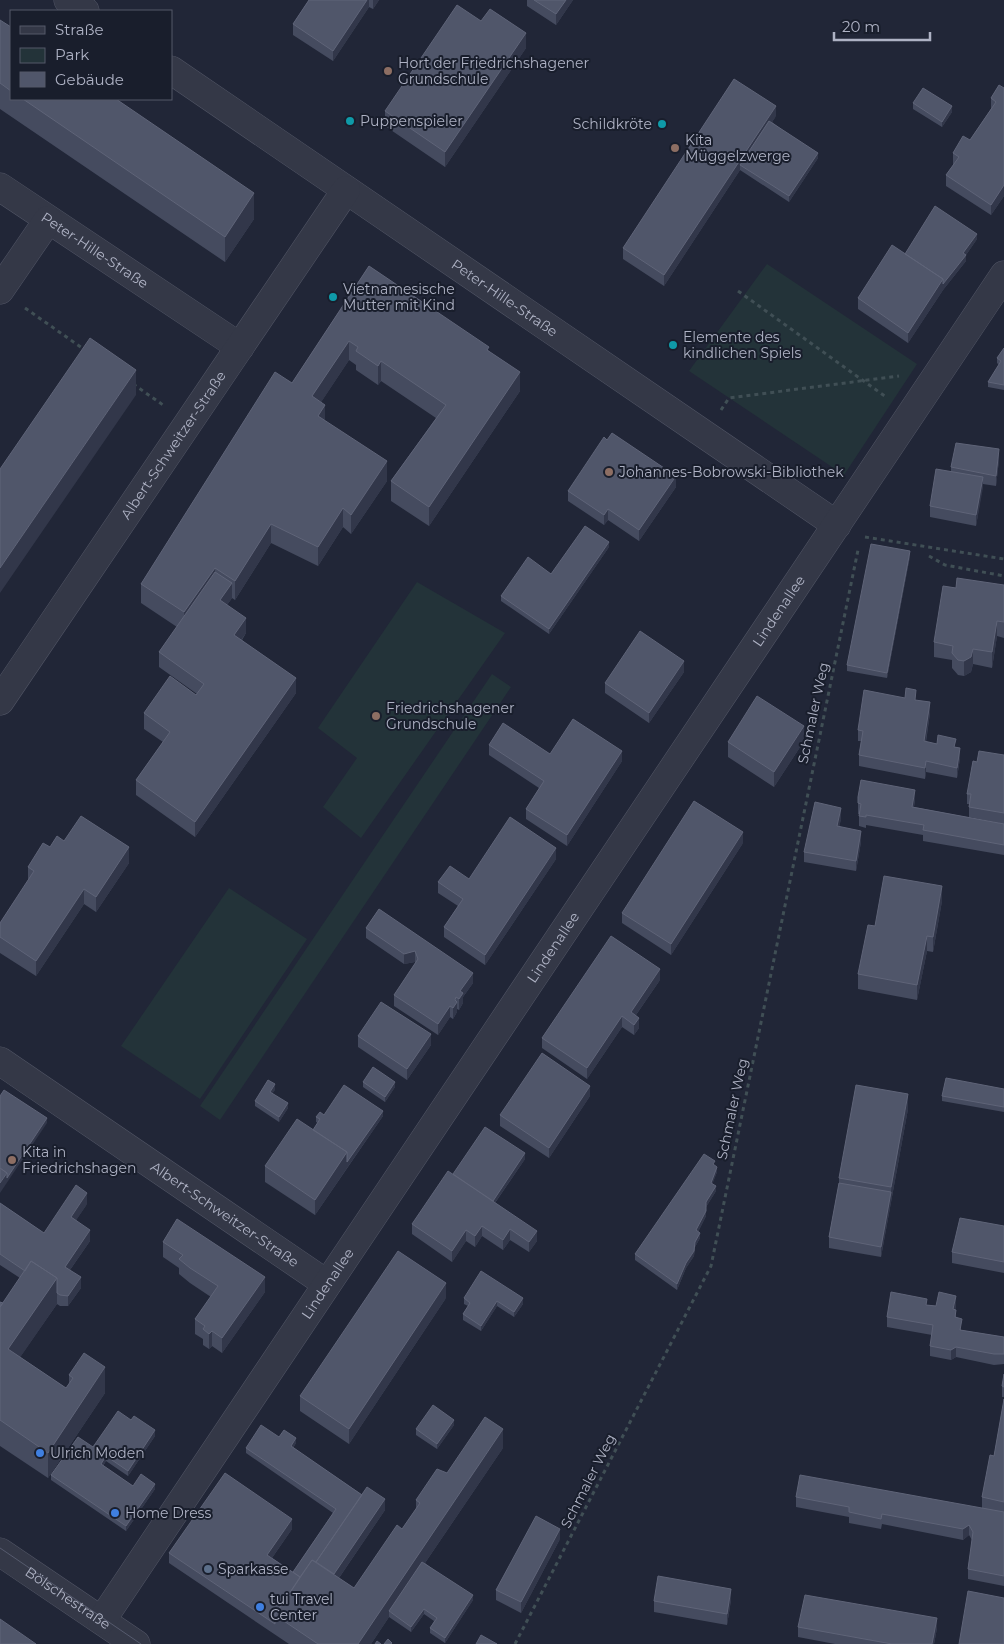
<svg xmlns="http://www.w3.org/2000/svg" width="1004" height="1644" viewBox="0 0 1004 1644" font-family="Montserrat,sans-serif">
<style>
.green{fill:#233339}
.lines{fill:none;stroke-linecap:round;stroke-linejoin:round}
.minor-casing{stroke:#515565;stroke-width:29}
.path{stroke:#404f55;stroke-width:3;stroke-dasharray:4 4;stroke-linecap:butt}
.minor{stroke:#343847;stroke-width:28}
.tram{stroke:#565b6e;stroke-width:1}
.wall{fill:#454b5f}
.shaded-wall{fill:#32374a}
.building{fill:#50566a;stroke:#5f6478}
.education-dot{fill:#8d6e63;stroke:#191e2c;stroke-width:2}
.culture-dot{fill:#0f9aa8;stroke:#191e2c;stroke-width:2}
.shop-dot{fill:#3f7fe0;stroke:#191e2c;stroke-width:2}
.service-dot{fill:#5c6f8a;stroke:#191e2c;stroke-width:2}
.labels{text-anchor:middle;stroke-width:4;stroke-linejoin:round;paint-order:stroke}
.poi-label{font-size:14px;fill:#aeb2c4;stroke:#191e2c;text-anchor:start}
.street-label{font-size:14px;fill:#aeb2c4;stroke:#191e2c}
</style>
<rect width="100%" height="100%" fill="#212637"/>
<path class="green" d="M767,264L917,364L844,475L689,371Z
M417,582L505,633L361,838L323,807L357,758L318,728Z
M492,674L511,687L220,1120L200,1106Z
M229,888L307,939L200,1099L121,1046Z"/>
<g class="lines">
<defs>
<g id="minor">
<path d="M68,0L85,11"/>
<path id="s1" d="M171,70L837,525"/>
<path id="s2" d="M0,187L240,347"/>
<path d="M0,290L48,220"/>
<path id="s3" d="M0,701L346,190"/>
<path id="s4" d="M0,1061L327,1284"/>
<path id="s5" d="M0,1552L136,1644"/>
<path id="s6" d="M102,1620L1004,275"/>
</g>
</defs>
<use href="#minor" class="minor-casing"/>
<path class="path" d="M738,291L886,397
M25,308L85,350
M133,384L163,405
M721,410L729,398L899,376
M865,537L1004,559
M929,556L945,565L1004,576
M515,1644L711,1266L858,550"/>
<use href="#minor" class="minor"/>
<path class="tram" d="M0,1548L141,1644"/>
</g>
<path class="wall" d="M309,0H379L373,9L369,7L333,61L293,35V24Z
M527,0H573L556,25L527,6Z
M0,20L11,27V99H116L254,219L225,262L0,109Z
M481,21L526,48L445,167L385,126V111Z
M1004,88V196L991,215L946,186V175L954,164H953V153L970,140L991,109V98Z
M913,103L952,112L942,127L913,109Z
M776,116L772,122L818,158L789,202L740,170L664,286L623,259V248Z
M977,239L966,255V261L943,290L908,343L858,309V298L905,254Z
M369,266L489,351L520,391L429,526L391,501V481L436,418L381,381L378,385L356,370V365L349,360L321,402L325,421L387,481L351,534L343,527L318,566L271,543L235,600L232,598L227,605L246,633L242,640L296,693L195,837L136,795V780L163,742L144,729V713L196,695L197,694L159,667V652L177,627L141,603V584L292,383Z
M1004,348V390L988,387V382L999,365L997,363V358Z
M607,440L676,487L639,541L608,520L604,525L568,501V491Z
M999,460L996,486L983,484L976,526L930,517V506L951,472V467Z
M609,547L549,634L501,601V596Z
M910,556L887,678L847,671V665Z
M1004,585V638L997,636L992,668L973,664L971,672L964,676L958,675L952,668V660L934,657V642L956,588Z
M684,672L649,723L605,693V683Z
M916,700L930,713L926,742L956,747L960,758L957,778L926,772L925,779L859,766V755L861,741H858V730Z
M804,741L774,787L728,757V742Z
M489,745L550,754L622,761L567,846L526,819V809L539,788L489,755Z
M1004,755V824L969,817V804H967V794L977,762Z
M858,797L915,800L914,807L1004,824V855L923,841V835L866,825V828L859,826V814H858Z
M841,819L839,827L861,842L856,871L804,862V852Z
M64,841L129,863L96,912L84,904L36,976L0,953V923L28,881V867L50,847Z
M743,843L671,955L622,923V913Z
M556,859L485,965L444,937V927L458,906L438,893V882L469,879Z
M942,901L933,952L927,951L917,1000L858,989V974L875,926Z
M379,909L473,983L463,997V1003L459,1010L457,1009V1012L453,1019L450,1017L438,1035L394,1006V995L415,963V962L404,964L366,938V928Z
M660,980L636,1015L639,1028L634,1035L622,1027L587,1079L542,1048V1038Z
M358,1036L431,1045L407,1080L358,1047Z
M363,1082L395,1087L385,1102L363,1087Z
M1004,1089V1112L942,1101V1096Z
M275,1090L272,1093L288,1108L279,1122L255,1106V1101Z
M590,1096L549,1158L500,1126V1115Z
M908,1109L881,1257L829,1248V1237L839,1183V1178Z
M324,1115L383,1116L315,1215L265,1182V1166L313,1130L318,1123L316,1122V1117Z
M525,1159L495,1203L537,1241L529,1252L510,1240L503,1250L482,1236L475,1247L466,1241L452,1262L412,1234V1224L453,1174Z
M715,1166L717,1172L712,1184L716,1191L706,1207V1216L698,1232L700,1238L695,1247L694,1256L686,1268L677,1290L635,1260V1254Z
M0,1203L44,1233L87,1204L76,1220L90,1241L70,1270L81,1288L68,1306H60L57,1304L20,1357L66,1388L69,1385V1375L105,1393L48,1478L0,1446V1302L3,1303L20,1278L0,1265Z
M1004,1226V1273L952,1263V1252Z
M163,1242L265,1292L222,1353L212,1346L209,1349L203,1345V1339L195,1334V1319L211,1297L190,1283L179,1274V1268L163,1257Z
M446,1298L349,1444L300,1411V1396Z
M464,1298L523,1304L514,1317L497,1306L481,1331L463,1320V1314L468,1306L464,1304Z
M927,1305L936,1306H956L955,1310L956,1317L961,1330L1004,1337V1364L994,1365L956,1357L951,1360L930,1356V1346L932,1335L887,1327V1317Z
M1004,1374V1397H1002V1386Z
M1004,1399V1586L968,1579V1569L972,1540L969,1535L963,1540L882,1524L881,1529L849,1523V1517L796,1507V1497L982,1508V1497L994,1456Z
M131,1420L155,1436L128,1476L106,1461L103,1466L133,1486L155,1489L126,1531L51,1480V1475Z
M454,1425L437,1449L416,1435V1429Z
M279,1437L296,1443L293,1448L385,1510L339,1578L354,1588L402,1529L416,1509V1500L447,1473L503,1448L425,1563L473,1600L445,1643L430,1633V1628L434,1621L424,1614L411,1632L389,1617L371,1644H289L169,1563V1553L292,1529L272,1558L293,1572L333,1513L246,1453V1448Z
M560,1539L521,1613L496,1600V1590Z
M731,1600L727,1625L654,1612V1601Z
M798,1627L937,1628L934,1644H835L798,1637Z"/>
<path class="shaded-wall" d="M367,0H369V7L333,61V51Z
M373,0H379L373,9Z
M566,0H573L556,25V14Z
M526,33V48L445,167V152Z
M776,106V116L743,166L740,165V170L664,286V275Z
M952,106V112L942,127V122Z
M818,153V158L789,202V196Z
M1004,185V196L991,215V205Z
M254,193V219L225,262V237Z
M977,234V239L964,258L966,255V261L943,290L908,343V333L943,279L963,253Z
M349,341V360L312,416V396Z
M381,361V381L378,385V366Z
M136,370V395L0,593V568Z
M520,372V391L429,526V507Z
M325,405V424L318,416Z
M999,449V460L996,486V476Z
M387,461V481L351,534V515Z
M676,476V487L639,541V530Z
M983,477V488L976,526V515Z
M343,508V527L318,566V547Z
M608,509V520L604,525V515Z
M271,524V543L235,600V581Z
M609,542V547L549,634V629Z
M910,551V556L887,678V673Z
M215,568V587L184,632V612Z
M232,583V598L220,615V600Z
M246,618V633L234,650V635Z
M997,621V636L992,668V652Z
M973,649V664L971,672L964,676V661Z
M684,661V672L649,723V713Z
M296,678V693L195,837V822Z
M930,702V713L924,752V741Z
M804,726V741L774,787V772Z
M960,748V758L957,778V768Z
M622,751V761L567,846V835Z
M926,761V772L925,779V768Z
M915,790V800L912,818V807Z
M841,808V819L837,837V826Z
M861,831V842L856,871V861Z
M743,832V843L671,955V944Z
M129,847V863L96,912V897Z
M556,848V859L485,965V955Z
M942,886V901L933,952V937Z
M84,889V904L36,976V961Z
M927,936V951L917,1000V985Z
M415,951V962L404,964V954Z
M660,969V980L631,1022V1012Z
M473,973V983L463,997V1003L459,1010V999L460,991Z
M456,997V1004L457,1002V1012L453,1019V1008L455,1000Z
M450,1006V1017L438,1035V1024Z
M622,1016V1027L587,1079V1068Z
M639,1018V1028L634,1035V1025Z
M431,1034V1045L407,1080V1069Z
M395,1082V1087L385,1102V1097Z
M275,1084V1090L270,1097V1092Z
M590,1086V1096L549,1158V1148Z
M908,1094V1109L881,1257V1247Z
M288,1103V1108L279,1122V1117Z
M383,1111V1116L347,1168V1162Z
M47,1118V1123L0,1193V1183Z
M347,1152V1168L315,1215V1200Z
M525,1153V1159L490,1210V1205Z
M717,1167V1172L711,1188V1183Z
M716,1186V1191L706,1207V1216L696,1236V1230L706,1202Z
M87,1193V1204L71,1228V1217Z
M482,1226V1236L475,1247V1236Z
M510,1229V1240L503,1250V1240Z
M90,1230V1241L65,1277V1267Z
M466,1230V1241L452,1262V1251Z
M537,1231V1241L529,1252V1242Z
M700,1233V1238L695,1247L694,1256L686,1268L677,1290V1284L695,1242Z
M81,1277V1288L68,1306V1296Z
M265,1277V1292L222,1353V1338Z
M57,1278V1304L8,1375V1349Z
M446,1283V1298L349,1444V1429Z
M956,1296V1306L953,1320V1309Z
M523,1298V1304L514,1317V1312Z
M497,1301V1306L481,1331V1326Z
M212,1331V1346L209,1349V1334Z
M956,1347V1357L951,1360V1350Z
M105,1367V1393L48,1478V1453Z
M454,1420V1425L437,1449V1444Z
M503,1429V1448L391,1613L389,1611V1617L371,1644H358Z
M155,1430V1436L128,1476V1471Z
M296,1438V1443L291,1451V1446Z
M106,1456V1461L101,1469V1464Z
M155,1484V1489L126,1531V1526Z
M385,1499V1510L330,1591V1580Z
M292,1519V1529L267,1565V1555Z
M969,1525V1535L963,1540V1529Z
M560,1529V1539L521,1613V1602Z
M731,1589V1600L727,1625V1614Z
M473,1595V1600L445,1643V1638Z
M424,1609V1614L411,1632V1627Z
M937,1618V1628L934,1644H932Z"/>
<path class="building" d="M309,0H367L333,51L293,24Z
M534,0H566L556,14Z
M457,5L481,21L490,9L526,33L445,152L385,111Z
M0,20L11,27V91L0,83Z
M734,79L776,106L664,275L623,248Z
M999,85L1004,88V185L991,205L946,175L959,157L953,153L963,136L970,140L996,102L991,98Z
M923,88L952,106L942,122L913,103Z
M23,99H116L254,193L225,237Z
M769,121L818,153L789,196L740,165Z
M935,206L977,234L963,253L966,255L943,284V279L905,254Z
M892,245L943,279L908,333L858,298Z
M369,266L489,347L487,350L520,372L429,507L391,481L446,405L381,361L378,366L356,351L358,347L349,341L312,396L325,405L318,416L387,461L351,515L343,508L318,547L271,524L235,581L215,568L184,612L141,584L275,372L292,383Z
M90,338L136,370L0,568V469Z
M1004,348V385L988,382L1001,361L997,358Z
M612,433L676,476L639,530L608,509L604,515L568,491L604,437L607,440Z
M956,443L999,449L996,476L951,467Z
M936,469L983,477L976,515L930,506Z
M585,526L609,542L549,629L501,596L528,557L551,574Z
M871,544L910,551L887,673L847,665Z
M215,572L232,583L220,600L246,618L234,635L296,678L195,822L136,780L170,732L144,713L170,676L196,695L204,684L159,652Z
M957,578L1004,585V622L997,621L992,652L973,649L971,657L964,661L958,660L952,653L953,646L934,642L943,586L956,588Z
M640,631L684,661L649,713L605,683Z
M906,688L916,690L915,700L930,702L924,741L937,744L938,735L956,739L954,747L960,748L957,768L926,761L925,768L859,755L863,731L858,730L864,690L905,698Z
M757,696L804,726L774,772L728,742Z
M573,719L622,751L567,835L526,809L544,781L489,745L503,723L550,754Z
M979,751L1004,755V813L969,807L971,794H967L973,761L977,762Z
M861,780L915,790L912,807L1004,824V845L923,830L924,825L866,815V817L859,816L861,804L858,803V797Z
M694,801L743,832L671,944L622,913Z
M815,802L841,808L837,826L861,831L856,861L804,852Z
M81,816L129,847L96,897L84,889L36,961L0,937V923L34,871L28,867L43,843L50,847L57,836L64,841Z
M510,817L556,848L485,955L444,927L463,899L438,882L450,866L469,879Z
M884,876L942,886L933,937L927,936L917,985L858,974L868,925L875,926Z
M379,909L473,973L460,991L463,993L459,999L456,997L455,1000L457,1002L453,1008L450,1006L438,1024L394,995L418,959L415,951L404,954L366,928Z
M611,936L660,969L631,1012L639,1018L634,1025L622,1016L587,1068L542,1038Z
M381,1002L431,1034L407,1069L358,1036Z
M542,1053L590,1086L549,1148L500,1115Z
M373,1067L395,1082L385,1097L363,1082Z
M946,1078L1004,1089V1107L942,1096Z
M268,1080L275,1084L270,1092L288,1103L279,1117L255,1101Z
M344,1085L383,1111L347,1162V1152L313,1130L320,1119L316,1117L320,1112L324,1115Z
M856,1085L908,1094L891,1187L839,1178Z
M4,1090L47,1118L7,1178V1173L0,1168V1096Z
M297,1119L347,1152L315,1200L265,1166Z
M485,1127L525,1153L493,1201L453,1174Z
M704,1154L715,1161L713,1164L717,1167L711,1183L716,1186L706,1202V1211L696,1230L700,1233L695,1242L694,1251L686,1263L677,1284L635,1254Z
M0,1168L7,1173L0,1183Z
M448,1171L537,1231L529,1242L510,1229L503,1240L482,1226L475,1236L466,1230L452,1251L412,1224Z
M839,1183L891,1192L881,1247L829,1237Z
M76,1185L87,1193L71,1217L90,1230L65,1267L81,1277L68,1296L60,1295L57,1293V1278L31,1261L25,1271L0,1254V1203L44,1233Z
M960,1218L1004,1226V1262L952,1252Z
M177,1219L265,1277L222,1338L212,1331L209,1334L203,1329L205,1326L195,1319L218,1286L190,1268L179,1259L183,1255L163,1242Z
M398,1251L446,1283L349,1429L300,1396Z
M31,1261L57,1278L8,1349L66,1388L73,1378L69,1375L84,1353L105,1367L48,1453L0,1420V1307Z
M481,1271L523,1298L514,1312L497,1301L481,1326L463,1314L470,1303L464,1298Z
M891,1292L927,1299L926,1305L936,1306L939,1292L956,1296L953,1309L956,1310L955,1317L962,1319L960,1330L1004,1337V1354H994L956,1347L951,1350L930,1346L933,1325L887,1317Z
M0,1302L3,1303L0,1307Z
M1004,1374V1387L1002,1386Z
M1004,1399V1502L982,1497L990,1455L994,1456Z
M433,1405L454,1420L437,1444L416,1429Z
M118,1411L131,1420L134,1416L155,1430L128,1471L106,1456L101,1464L133,1486L141,1474L155,1484L126,1526L51,1475L78,1437L93,1447Z
M485,1417L503,1429L358,1644H318L275,1615L312,1560L354,1588L397,1525L402,1529L420,1503L416,1500L437,1469L447,1473Z
M261,1425L279,1437L284,1430L296,1438L291,1446L362,1495L316,1562L312,1560L300,1577L293,1572L336,1509L246,1448Z
M225,1473L292,1519L267,1555L300,1577L275,1615V1624L169,1553Z
M800,1475L1004,1512V1576L968,1569L973,1532L969,1525L963,1529L882,1514L881,1519L849,1512V1507L796,1497Z
M367,1487L385,1499L334,1574L316,1562Z
M536,1516L560,1529L521,1602L496,1590Z
M422,1562L473,1595L445,1638L430,1628L437,1618L424,1609L411,1627L389,1611Z
M658,1576L731,1589L727,1614L654,1601Z
M968,1591L1004,1598V1644H959Z
M805,1595L937,1618L932,1644H892L798,1627Z
M0,1619L36,1644H0Z
M481,1635L497,1644H476Z
M388,1639L392,1643L391,1644H384Z
M377,1641L381,1644H375Z"/>
<g class="education-dot">
<circle cx="388" cy="71" r="5"/>
<circle cx="675" cy="148" r="5"/>
<circle cx="609" cy="472" r="5"/>
<circle cx="376" cy="716" r="5"/>
<circle cx="12" cy="1160" r="5"/>
</g>
<g class="culture-dot">
<circle cx="350" cy="121" r="5"/>
<circle cx="662" cy="124" r="5"/>
<circle cx="333" cy="297" r="5"/>
<circle cx="673" cy="345" r="5"/>
</g>
<g class="shop-dot">
<circle cx="40" cy="1453" r="5"/>
<circle cx="115" cy="1513" r="5"/>
<circle cx="260" cy="1607" r="5"/>
</g>
<circle class="service-dot" cx="208" cy="1569" r="5"/>
<g class="labels">
<g class="poi-label">
<text x="398" y="68">Hort der Friedrichshagener<tspan x="398" dy="16">Grundschule</tspan></text>
<text x="360" y="126">Puppenspieler</text>
<text x="652" y="129" text-anchor="end">Schildkröte</text>
<text x="685" y="145">Kita<tspan x="685" dy="16">Müggelzwerge</tspan></text>
<text x="343" y="294">Vietnamesische<tspan x="343" dy="16">Mutter mit Kind</tspan></text>
<text x="683" y="342">Elemente des<tspan x="683" dy="16">kindlichen Spiels</tspan></text>
<text x="619" y="477">Johannes-Bobrowski-Bibliothek</text>
<text x="386" y="713">Friedrichshagener<tspan x="386" dy="16">Grundschule</tspan></text>
<text x="22" y="1157">Kita in<tspan x="22" dy="16">Friedrichshagen</tspan></text>
<text x="50" y="1458">Ulrich Moden</text>
<text x="125" y="1518">Home Dress</text>
<text x="218" y="1574">Sparkasse</text>
<text x="270" y="1604">tui Travel<tspan x="270" dy="16">Center</tspan></text>
</g>
<g class="street-label">
<text dy="5" stroke="none"><textPath href="#s2" startOffset="114">Peter-Hille-Straße</textPath></text>
<text dy="5" stroke="none"><textPath href="#s1" startOffset="404">Peter-Hille-Straße</textPath></text>
<text dy="5" stroke="none"><textPath href="#s3" startOffset="309">Albert-Schweitzer-Straße</textPath></text>
<text dy="5" stroke="none"><textPath href="#s6" startOffset="1215">Lindenallee</textPath></text>
<text transform="translate(813 713) rotate(-78)" y="5">Schmaler Weg</text>
<text dy="5" stroke="none"><textPath href="#s6" startOffset="810">Lindenallee</textPath></text>
<text transform="translate(732 1109) rotate(-78)" y="5">Schmaler Weg</text>
<text dy="5" stroke="none"><textPath href="#s4" startOffset="272">Albert-Schweitzer-Straße</textPath></text>
<text dy="5" stroke="none"><textPath href="#s6" startOffset="405">Lindenallee</textPath></text>
<text transform="translate(588 1481) rotate(-63)" y="5">Schmaler Weg</text>
<text dy="5" stroke="none"><textPath href="#s5" startOffset="82">Bölschestraße</textPath></text>
</g>
</g>
<rect x="10" y="10" width="162" height="90" fill="#191e2c" stroke="#555969"/>
<rect x="20" y="26" width="25" height="8" fill="#343847" stroke="#555969"/>
<text x="55" y="35" font-size="15" fill="#aeb2c4">Straße</text>
<rect x="20" y="48" width="25" height="15" fill="#233339" stroke="#555969"/>
<text x="55" y="60" font-size="15" fill="#aeb2c4">Park</text>
<rect x="20" y="72" width="25" height="15" fill="#50566a" stroke="#555969"/>
<text x="55" y="85" font-size="15" fill="#aeb2c4">Gebäude</text>
<path d="M834 32v8h96v-8" fill="none" stroke="#aeb2c4" stroke-width="2.5"/>
<text x="842" y="32" font-size="15" fill="#aeb2c4" stroke="#191e2c" stroke-width="4" paint-order="stroke">20 m</text>
</svg>
